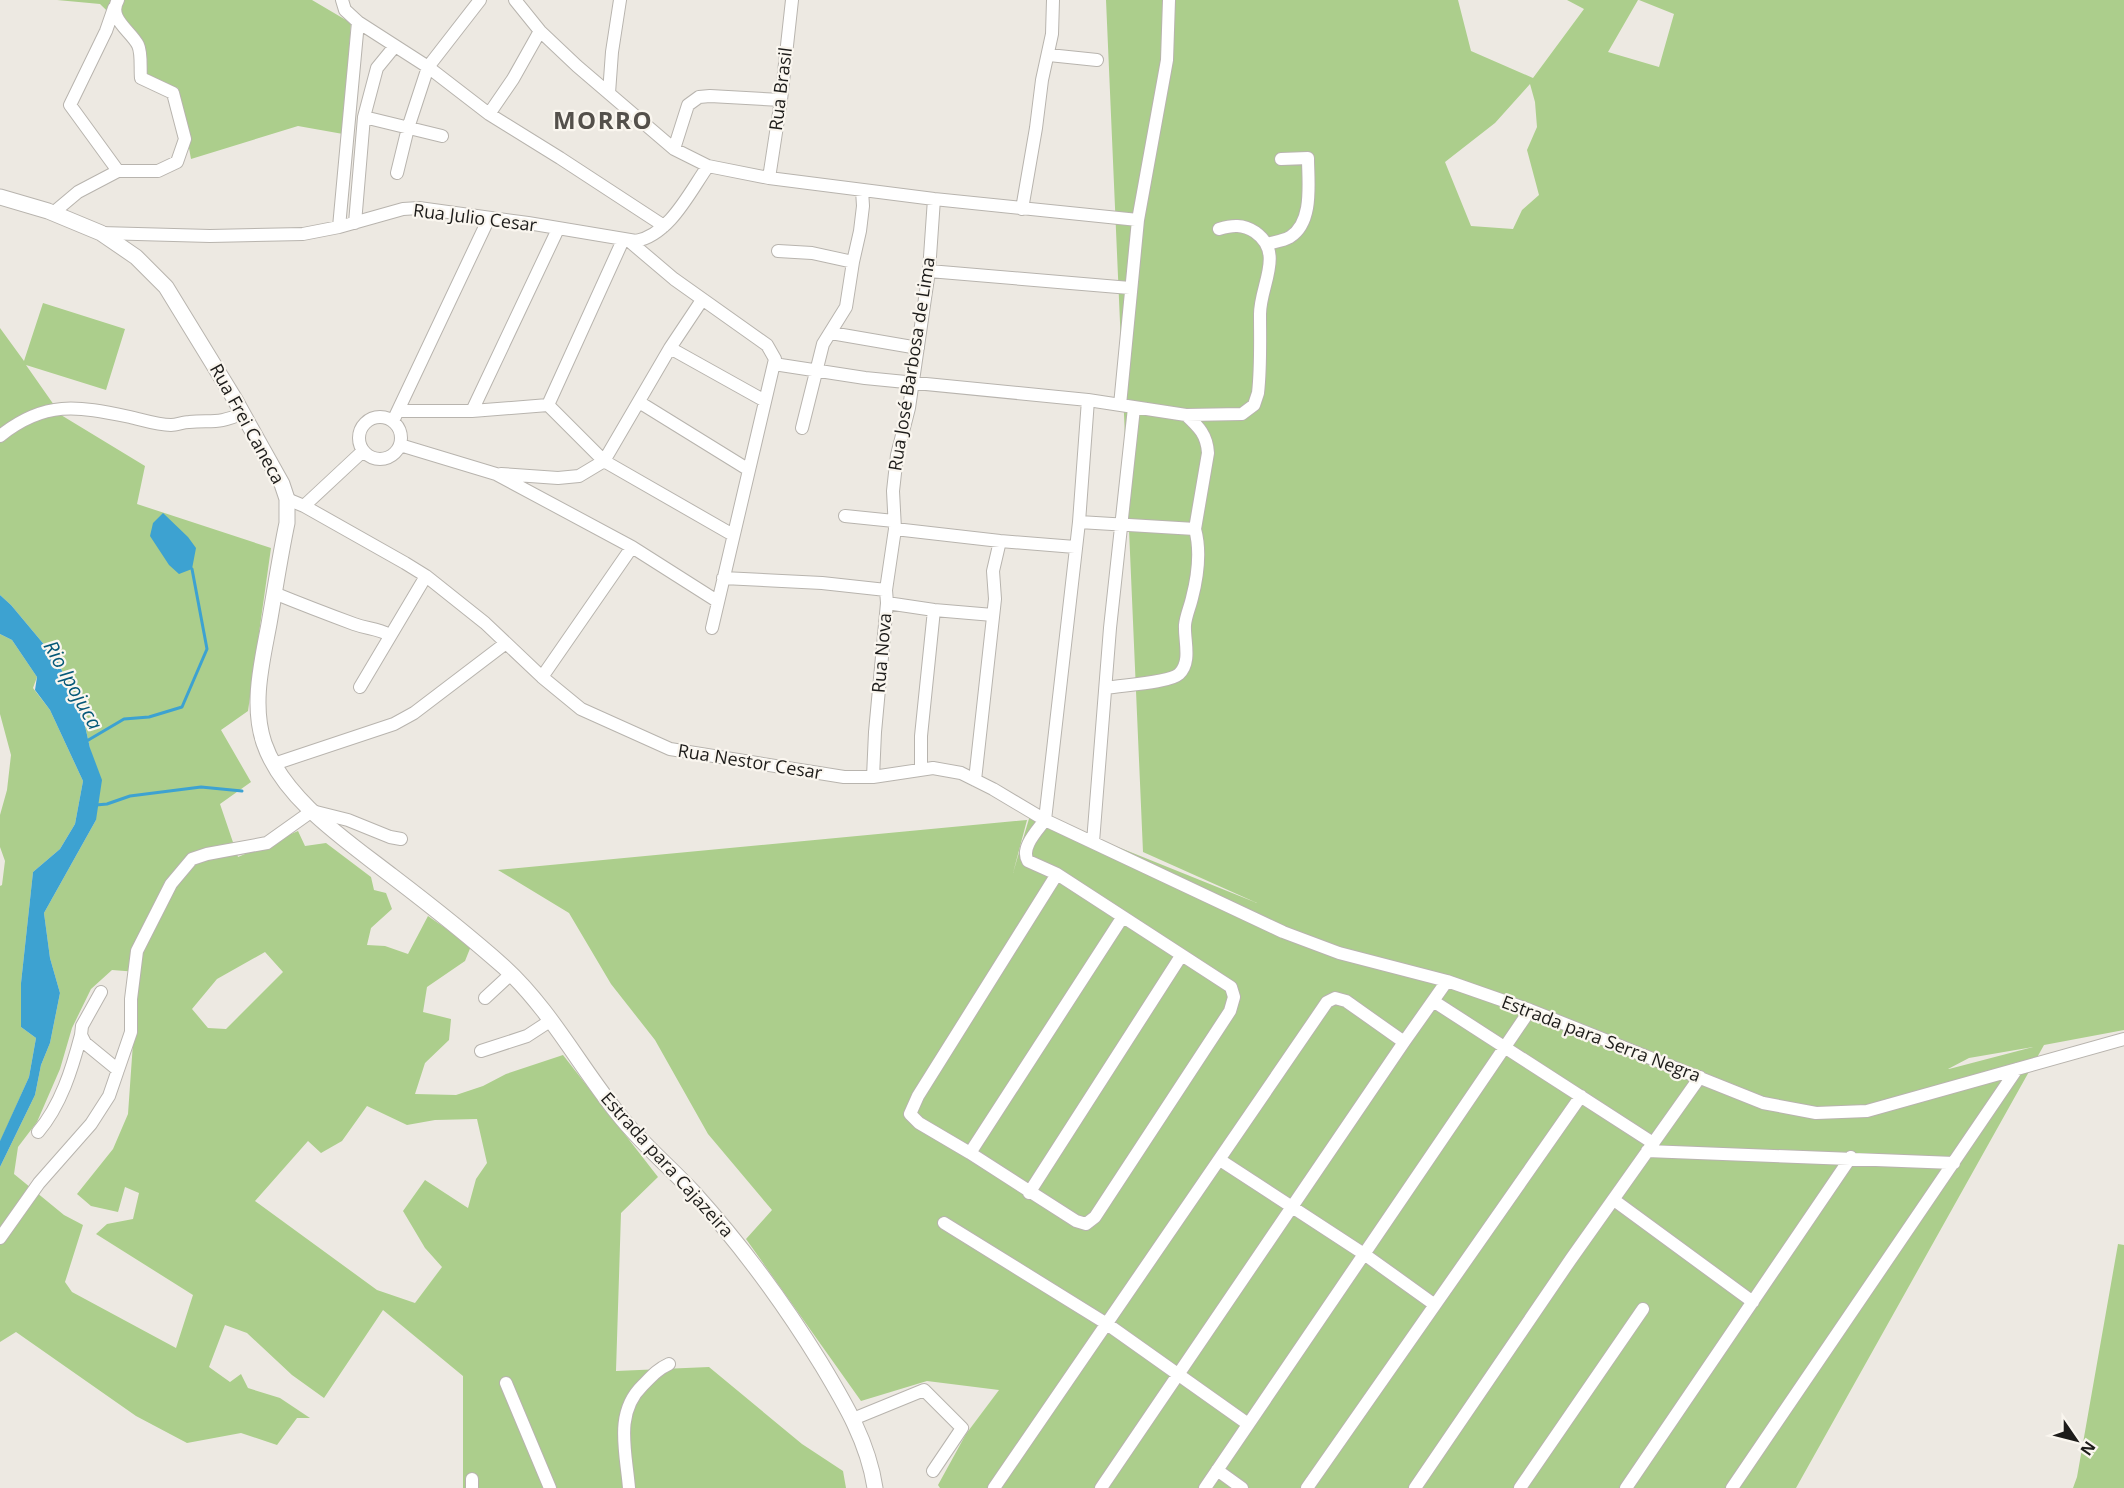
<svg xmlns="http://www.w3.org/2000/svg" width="2124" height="1488" viewBox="0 0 2124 1488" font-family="'Open Sans',sans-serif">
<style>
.green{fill:#acce8c;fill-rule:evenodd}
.water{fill:#3da2d1}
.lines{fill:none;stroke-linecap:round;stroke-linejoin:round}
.stream{stroke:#3da2d1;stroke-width:3}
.minor-casing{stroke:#b8b4ae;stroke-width:14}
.major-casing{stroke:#b8b4ae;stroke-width:17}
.minor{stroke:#fff;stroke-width:12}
.major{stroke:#fff;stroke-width:15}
.labels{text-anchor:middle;stroke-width:4.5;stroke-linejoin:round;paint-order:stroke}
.street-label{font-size:18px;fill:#1d1c1a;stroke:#faf6ef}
.water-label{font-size:20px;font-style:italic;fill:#055878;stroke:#faf6ef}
.district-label{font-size:24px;font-weight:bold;letter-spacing:1.5px;fill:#54504b;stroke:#faf6ef}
</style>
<rect width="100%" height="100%" fill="#ede9e2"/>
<path class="green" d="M57,0H312L351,23L343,134L298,126L191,159L178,88L143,77L141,44L100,4Z
M1106,0H1458L1471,51L1533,78L1584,9L1567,0H1638L1608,52L1659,67L1674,14L1639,0H2124V1030L2044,1045L1796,1488H940L938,1485L966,1434L999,1390L927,1381L861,1401L746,1239L772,1210L708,1134L655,1040L611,984L569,913L498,870L1027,820L1013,873L1031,812L1257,903L1143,852ZM1530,84L1535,102L1537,127L1527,150L1539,195L1522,210L1513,229L1471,226L1445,162L1495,123ZM2033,1047L1949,1069H1948L1969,1058Z
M43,303L125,329L106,390L26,365L61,415L145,466L137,504L271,548L248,711L221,730L251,782L220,804L238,857L298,831L305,846L326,843L371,877L374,890L386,893L392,909L371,928L367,945L385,946L408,954L428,916L471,946L465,961L427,987L423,1012L451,1019L449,1040L425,1063L415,1094L456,1095L483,1086L506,1074L563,1055L658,1177L621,1213L616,1371L709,1367L802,1444L843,1471L846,1488H463V1376L383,1310L324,1398L292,1375L247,1333L225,1325L209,1367L230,1382L241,1374L248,1388L280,1398L310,1418H297L277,1445L241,1433L187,1443L136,1416L16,1332L0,1342V1167L35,1095L41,1065L50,1043L60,993L50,958L44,913L96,820L90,748L83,717L57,660L11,605L0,595V328L24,361ZM265,952L283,972L226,1029L208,1028L192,1009L217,979ZM112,970L138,972L128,1114L113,1149L77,1194L91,1206L118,1212L125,1187L139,1193L133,1219L107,1224L96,1234L193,1295L176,1348L72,1292L65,1282L83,1225L64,1215L14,1174L18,1147L37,1122L60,1069L72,1028L91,989ZM367,1106L407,1125L435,1120L477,1119L487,1163L476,1179L468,1208L425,1180L403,1211L425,1248L442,1267L415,1303L377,1290L255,1201L308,1141L321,1153L342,1141Z
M0,634L12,640L37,677L33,688L50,710L83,781L75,824L60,849L33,872L21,983V1027L36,1038L29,1077L0,1142V886L2,885L5,861L0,847V815L7,790L11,755L0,714Z
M2118,1244L2124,1245V1488H2073L2077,1477Z"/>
<path class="water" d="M163,513L188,537L196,548L192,569L179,574L169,565L150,536L153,523Z
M0,595L11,605L57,660L83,717L90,748L102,780L96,820L44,913L50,958L60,993L50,1043L41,1065L35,1095L0,1167V1141L29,1077L36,1038L21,1027V983L33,872L60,849L75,824L83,781L50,710L35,690L37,677L12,640L0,634Z"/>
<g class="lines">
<path class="stream" d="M85,742L124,719L149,717L182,707L207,649L192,569
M96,805L107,804L130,796L201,787L242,791"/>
<defs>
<path id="minor" d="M342,0L345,10L358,22L428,67L489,114L560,158L664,226
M515,0L540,31L577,66L674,149L708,166L769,178L934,199L1138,220
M114,8L106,31L70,105L118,171
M1049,55L1097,60
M609,93L612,52L620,0
M489,114L513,79L540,31
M364,117L442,136
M674,149L688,105L699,97L710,96L781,100
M397,173L408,128L428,67L480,0
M769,178L781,100L792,0
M1022,209L1036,128L1042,80L1052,34L1053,0
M53,213L78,192L118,171H158L177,162L185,139L173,93L141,78C140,69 142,53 138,45C131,31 107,18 118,0
M355,223L364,117L377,68L395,46
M339,227L358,22
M101,233L210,236L303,234L339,227L403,209L419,208L528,223L636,241C670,234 689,193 708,166
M628,240L674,279L767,345L775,359L712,628
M1267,244C1274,242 1283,241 1290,237C1314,222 1308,182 1308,158L1281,159
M778,251L812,253L853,262
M929,271L1130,288
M831,333L918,348
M670,348L765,401
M774,364L865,378L1088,400L1186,415L1242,414L1254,405L1258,393C1261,367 1260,340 1260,314C1260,285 1285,253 1255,232C1243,224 1232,225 1219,229
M639,402L749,470
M548,405L623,240
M1120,405L1138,220L1167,60L1169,0
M399,411H472L548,405L604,461L733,535
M472,411L558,229
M359 438a21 21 0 1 1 42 0a21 21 0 1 1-42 0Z
M393,421L489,218
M802,428L823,344L846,307L853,262L860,231L863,206L862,190
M0,436C45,400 77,406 130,417C143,420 158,425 171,425C177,425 183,422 189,422C213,420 219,424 243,413
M400,445L496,474L632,547L717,601
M501,474L558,478L579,476L604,461L670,348L702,300
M287,499L304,506L405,563L426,576L485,623L542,677L581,709L670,749L844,777H873L933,768L961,773L993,789L1045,820L1283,932L1339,953L1447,981L1530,1010L1763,1103L1816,1113L1867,1111L2124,1039
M304,506L363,451
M845,516L894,521
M1079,522L1195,529
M895,529L1000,541L1075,547
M723,578L822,583L886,590
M274,593C301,604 327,614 354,624C368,629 376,628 390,635
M887,603L934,610L993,615
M542,677L632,547
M360,687L426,576
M1106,688C1122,685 1169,683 1179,674C1192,662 1184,640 1185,625C1186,615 1190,607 1192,598C1198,575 1201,551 1195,529L1208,453C1207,435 1199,427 1186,415
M274,764L394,724L414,713L506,643
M921,769V736L934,610
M873,777L875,732L887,603L886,590L895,529L893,491L897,455L909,408L929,271L934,199
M975,780L995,599L993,571L1000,541
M1093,842L1110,628L1134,408
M1057,874L918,1096L910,1114L919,1123L970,1153L1076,1221L1086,1224L1095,1217L1230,1011L1234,997L1231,987L1057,874L1028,861C1020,848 1037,831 1045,820L1079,522L1088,400
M101,992L82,1026L81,1035L85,1043L118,1070
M485,998L511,974
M1433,1001L1653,1143
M481,1051L527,1036L550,1021
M38,1132C61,1105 72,1069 81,1035
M1647,1151L1954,1163
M970,1153L1122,918
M1220,1160L1364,1254L1435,1305
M1029,1193L1181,956
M1614,1200L1753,1302
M944,1223L1107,1324L1248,1424
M0,1238L39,1183L91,1124L109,1096L131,1032V999L137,951L171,884L192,859L207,854L267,843L312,811L348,820L390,837L401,839
M506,1383L550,1488
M853,1419L924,1390L962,1428L933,1471
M1217,1470L1242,1488
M472,1479V1488
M629,1488C626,1451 614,1413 643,1385C652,1376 658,1369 669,1364
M994,1488L1327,1002L1335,998L1346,1001L1404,1042
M1101,1488L1404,1042L1447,981
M1205,1488L1530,1010
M1307,1488L1581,1096
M1415,1488L1571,1259L1700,1077
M1520,1488L1643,1309
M1626,1488L1851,1157
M1732,1488L2017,1069"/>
<path id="major" d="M0,197L48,211L101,233L136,257L166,287L234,398L282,484L287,499V523C280,556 275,590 269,624C262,662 251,704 264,743C283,799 347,841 392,876C430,905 468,935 504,967C550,1009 580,1067 619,1115C641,1143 669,1166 694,1193C741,1245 783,1302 820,1362C844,1402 868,1441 875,1488"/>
</defs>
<use href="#minor" class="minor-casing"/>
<use href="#major" class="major-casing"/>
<use href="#minor" class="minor"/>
<use href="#major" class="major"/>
</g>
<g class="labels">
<g class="street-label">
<text transform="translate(781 89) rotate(-83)" y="6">Rua Brasil</text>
<text transform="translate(475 218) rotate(7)" y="6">Rua Julio Cesar</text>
<text transform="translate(912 364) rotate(-81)" y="6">Rua José Barbosa de Lima</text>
<text transform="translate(247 424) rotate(61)" y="6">Rua Frei Caneca</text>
<text transform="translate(882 653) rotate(-85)" y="6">Rua Nova</text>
<text transform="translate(750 762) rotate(9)" y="6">Rua Nestor Cesar</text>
<text transform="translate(1601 1039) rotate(21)" y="6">Estrada para Serra Negra</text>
<text transform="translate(667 1165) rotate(48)" y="6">Estrada para Cajazeira</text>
</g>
<g class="water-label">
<text transform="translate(73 685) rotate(61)" y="7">Rio Ipojuca</text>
</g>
<g class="district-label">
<text x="603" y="129">MORRO</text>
</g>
</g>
<g transform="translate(2076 1440) rotate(125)" stroke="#faf6ef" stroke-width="4.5" paint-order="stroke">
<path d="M0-4.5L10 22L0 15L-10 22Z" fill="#1d1c1a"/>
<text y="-9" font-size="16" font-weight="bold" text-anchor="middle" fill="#1d1c1a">N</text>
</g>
</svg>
